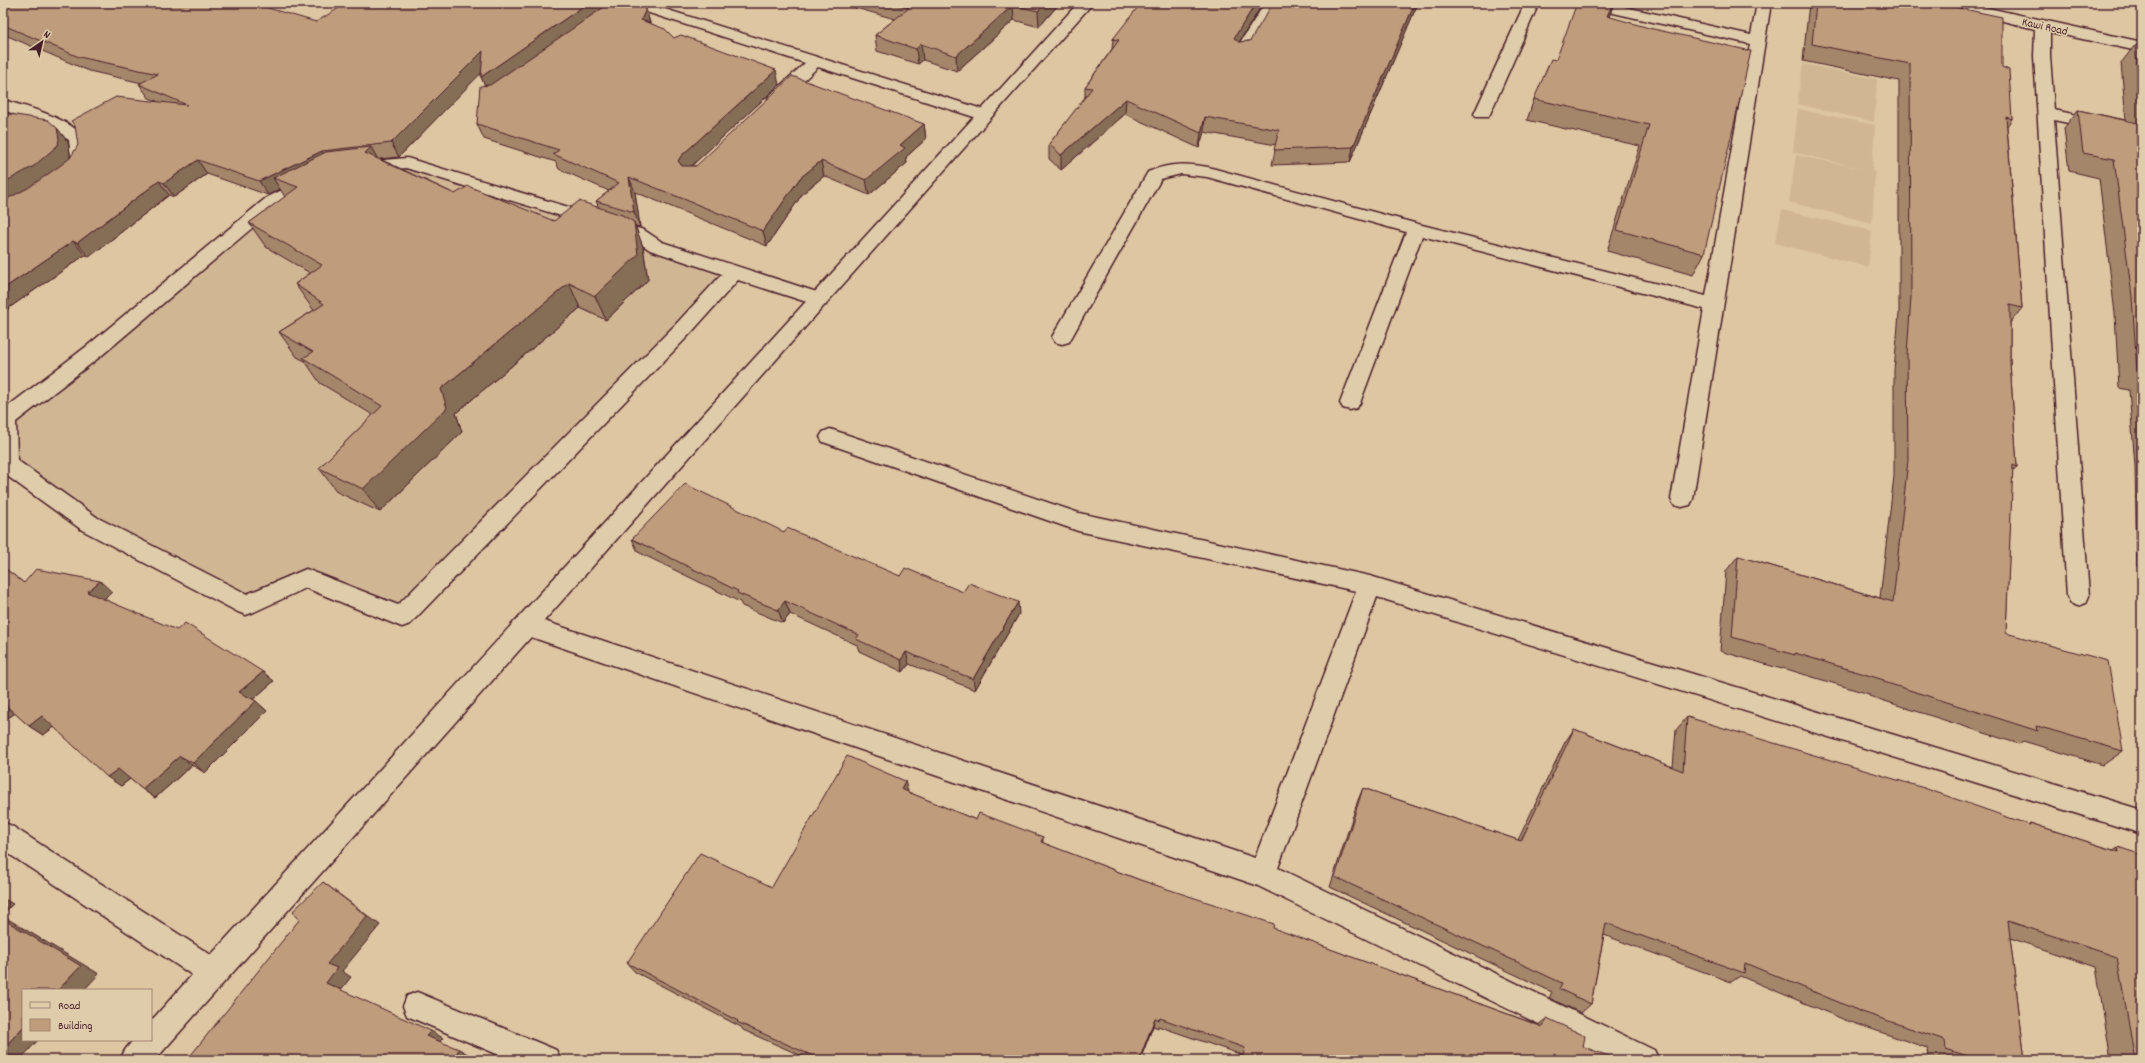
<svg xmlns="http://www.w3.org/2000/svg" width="2145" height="1063" viewBox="0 0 2145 1063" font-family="Dekko,sans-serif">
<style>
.built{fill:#d1b694}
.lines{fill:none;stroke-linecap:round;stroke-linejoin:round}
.lane-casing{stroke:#4a1f2b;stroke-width:3}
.street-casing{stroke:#4a1f2b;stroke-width:3}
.lane{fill:#dfccaa;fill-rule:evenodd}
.street{fill:#dfccaa;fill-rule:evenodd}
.wall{fill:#a4866a;stroke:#4a1f2b;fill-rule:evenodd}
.shaded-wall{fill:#866d56;stroke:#4a1f2b}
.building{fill:#bf9c7b;stroke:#4a1f2b}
.labels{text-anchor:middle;stroke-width:3;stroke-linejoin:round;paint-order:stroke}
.far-street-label{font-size:12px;fill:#4a1f2b;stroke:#dfccaa}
</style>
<rect width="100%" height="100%" fill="#ddc6a1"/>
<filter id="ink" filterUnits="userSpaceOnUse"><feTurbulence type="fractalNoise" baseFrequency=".025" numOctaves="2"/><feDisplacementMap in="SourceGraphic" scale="8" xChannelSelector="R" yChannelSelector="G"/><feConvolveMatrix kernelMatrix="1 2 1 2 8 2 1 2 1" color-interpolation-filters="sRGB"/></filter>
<g filter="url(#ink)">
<path class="built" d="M1803,64L1877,79L1874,122L1797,104Z
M1798,109L1875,125L1872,171L1875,172L1872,223L1789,202L1796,155L1863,169L1793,152Z
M407,163L734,272L402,617L306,578L246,605L6,464V419L272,202Z
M1782,210L1872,231L1868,267L1775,243Z"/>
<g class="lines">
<defs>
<path id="lane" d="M407,158L644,230L662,242L826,295L828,300L826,305L819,306L738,280L690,334L410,624L402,627L306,588L254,612L246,615L238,612L82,530L3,473V410L87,346L266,198L304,179L310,178L316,179L319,183L316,187L278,206L101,356L16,422L17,460L98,518L247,594L306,569L398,605L676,324L722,274L650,250L632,238L406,168L361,172L355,171L353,167L355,163L361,162Z"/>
<path id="street" d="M621,3L649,4L982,109L1078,3H1093L544,621L1255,858L1356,591L1078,531L823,442L820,437L823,432L830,429L1079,513L1370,576L2142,810V834L1377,597L1278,868L1654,1050L1659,1060H1612L1256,885L531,637L155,1060H120L125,1050L133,1040H151V1021L192,975L3,850V822L12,826L211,955L974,117L818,67L782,101H770L768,98L770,95L805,63L643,11C634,11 615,15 609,13L607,10L609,7Z
M1265,3H1279L1247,55H1237L1234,52Z
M1525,3H1539L1490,114L1488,117H1476L1474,114Z
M1580,3H1607L1751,35L1757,3H1771L1693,499L1690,505L1682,507L1674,505L1671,499L1704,309L1422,236L1360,403L1357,408L1350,410L1343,408L1340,403L1406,232L1207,177L1181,174L1161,179L1069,342L1062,344L1055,342L1052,337L1148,172C1169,163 1186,163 1208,167L1418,224L1706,296L1750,44L1587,7L1582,6Z
M1941,3H1966L2142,42V52L2050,32V56L2054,110L2142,129V139L2054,120L2089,596L2086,603L2078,606L2070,603L2067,596L2034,56L2035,29L1943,6Z
M3,100C25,106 64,117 80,133C95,148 86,181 62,175L60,171L71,160L69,140L46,126L3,110Z
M417,992L556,1050L561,1060H511L407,1016L403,1006L407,996Z"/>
</defs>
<use href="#lane" class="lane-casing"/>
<use href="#street" class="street-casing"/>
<use href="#lane" class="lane"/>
<use href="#street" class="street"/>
</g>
<path class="wall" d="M3,3L316,22L646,9L650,23L674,38L779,85L691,166H696L924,124L926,139L906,157L907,163L869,195L824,176L803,193L767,246L635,192L640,227L635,226L643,247L648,280L606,320L580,308L456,413L462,432L380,512L337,492L319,468L373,415L320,383L305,361L297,357L279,332L314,310L312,308L295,284L310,273L266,247L249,223L285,197L280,189L268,195L207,174L174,197L169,195L89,257L85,255L6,310L57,128L68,142L70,153V158L157,101L149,98L139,84L142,83L89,71L3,34ZM481,72V77L485,85L477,124L484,139L556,162L559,169L609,191L596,201L599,208L554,221L455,194L380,159L399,157Z
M838,3H1060L1039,27L1014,20L957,71L923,60L918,64L877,51L875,35L895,19Z
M1418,3L1350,162L1272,165L1276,145L1204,132L1199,148L1125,114L1061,170L1049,159V144L1085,98V87L1112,49L1113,39L1239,42L1250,41Z
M1613,3H1615H1614L1609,17L1704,254L1693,275L1607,251L1640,146L1527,120L1534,99L1556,60Z
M1809,3H1935L2002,67L2012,119L2007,126L2022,308L2010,323V363L2017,467L2012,471L2006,633L2123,751L2103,765L2023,741L2019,744L1869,696V694L1783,668L1782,669L1720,651L1726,571L1738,556L1880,598L1894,476V370L1899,314V81L1803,61Z
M2135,45L2142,46V580L2141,569L2137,567L2135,466L2129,390L2119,388L2115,314L2099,178L2069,171L2064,128L2078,110L2126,120L2121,63Z
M632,539L900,576L963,592L1019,614L975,690L909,664L903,672L859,651L857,645L790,614L783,623L742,606L740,602L638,552Z
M3,567L24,583L112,592L104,599L274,681L253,699L267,711L205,773L192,765L155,798L142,789L130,779L121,786L54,727L43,735L29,726L15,713L8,718L3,715Z
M1687,717L2028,825L2030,823L2113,850L2118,847L2142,1060H2111L2096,967L2010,938L2025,1060H1938L1928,1057L1927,1048L1845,1020L1740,976L1731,982L1604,935L1591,1004L1581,1013L1549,998L1552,992L1330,887L1358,800L1363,788L1518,840L1565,742L1574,729L1673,767L1676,730Z
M908,792L976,820L1043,837V843L1140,880L1538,1025L1547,1018L1583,1047L1612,1060H1241L1242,1055L1158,1026V1028L1153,1026L1140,1060H811L743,1030L741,1027L635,972L627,963L772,887Z"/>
<path class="shaded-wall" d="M588,3H617L487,91L481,77Z
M1046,3H1060L1039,27L1038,11Z
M1256,3H1263L1233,52L1234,38Z
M1415,3H1418L1350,162L1353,147Z
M1613,3H1614L1610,14L1599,37L1607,16Z
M1013,5L1014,20L957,71L956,56Z
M646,9L650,23L641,20Z
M921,44L923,60L918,64L916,49Z
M483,51L489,65L399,157L391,143Z
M776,70L779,85L686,171L678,161L681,156Z
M1126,99L1125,114L1061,170V155Z
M1205,117L1204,132L1199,148L1201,133Z
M924,124L926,139L906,157L907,163L869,195L866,180L900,145Z
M57,128L68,142L70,153V159L45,180L3,204V183Z
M371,147L385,172L365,153Z
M322,151L330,165L273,178L280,189L268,195L259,181Z
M198,160L207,174L174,197L164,183Z
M821,161L824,176L803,193L767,246L763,231L800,178Z
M629,177L635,192L640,227L634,212Z
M159,181L169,195L89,257L77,243Z
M634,222L643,247L648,280L606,320L595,296Z
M73,241L85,255L6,310L3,311V289Z
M569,283L580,308L456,413L462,432L380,512L363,489L441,389Z
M100,581L112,592L100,602L87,592Z
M785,601L790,614L783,623L778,610Z
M1018,602L1019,614L975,690L973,679Z
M906,652L909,664L903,672L901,660Z
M263,672L274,681L250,702L239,692Z
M256,701L267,711L205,773L193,763Z
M3,703L17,712L8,718L3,715Z
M42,716L56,726L43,735L29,726Z
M180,756L192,765L155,798L142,789Z
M118,769L131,778L121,786L107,777Z
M905,781L908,792L904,800L901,789Z
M323,882L380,925L342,971L351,977L340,991L326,983Z
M3,898L13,904L3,914Z
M3,916L99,974L84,990H58L3,919Z
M1155,1018L1153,1026L1140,1060H1139Z
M23,1027V1040H38L20,1060H3V1049Z
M431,1031L443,1038L438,1043L426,1036Z
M459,1049L471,1056L469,1060H458L454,1058Z"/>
<path class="building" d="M3,3H251L316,22L347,3H588L481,77L483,51L391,143L322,151L259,181L198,160L164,183L159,181L77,243L73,241L3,289V201L28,188L61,165L70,158L78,145L75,126L71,121L116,97L187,105L139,84L158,74L79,57L3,25Z
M610,3H640L646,9L641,20L665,29L674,38L681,35L776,70L681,156L678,161L682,166H696L792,76L924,124L900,145L905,148L866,180L821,161L800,178L763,231L629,177L634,212L596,201L619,183L553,154L559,150L477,124L480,86L490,85Z
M892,3H1046L1038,11L1013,5L956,56L921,44L916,49L875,35L909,8Z
M1141,3H1256L1234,38L1239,42L1250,41L1273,3H1415L1353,147L1274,150L1279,130L1205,117L1201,133L1126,99L1061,155L1049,144L1092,88L1085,87L1119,40L1113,39Z
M1577,3H1613L1607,16L1649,28L1751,51L1704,254L1617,230L1649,125L1534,99L1551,59L1556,60Z
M1816,3H1935L2002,17V67L2009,70L2012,119L2006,117L2022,308L2010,305V363L2017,467L2013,465L2006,633L2108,661L2123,751L2037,726L2038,731L1884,682V680L1795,653V655L1732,637L1738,556L1893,602L1908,460L1907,354L1911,297L1910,64L1812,44Z
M2135,45L2142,46V106H2141Z
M2078,110L2142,124V371L2137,370L2132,296L2114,159L2083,153Z
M3,113L48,120L57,128L59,139L58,145L34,166L3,183Z
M371,147L365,153L455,194L468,186L554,221L579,201L622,215L634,222L638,255L595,296L569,283L441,389L447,408L363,489L319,468L382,406L303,358L313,352L279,332L324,304L295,284L322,265L249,223L298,187L273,178L326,152Z
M685,484L784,532L787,528L900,576L905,568L963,592L969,583L1018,602L973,679L906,652L901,660L856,639L859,635L785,601L778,610L737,593L738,591L632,539Z
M3,567L24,583L36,569L100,581L87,592L177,630L185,623L263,672L239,692L256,701L193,763L180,756L142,789L118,769L107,777L42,716L29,726L3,703Z
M1687,717L1924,788L2030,825V823L2119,852L2118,847L2142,855V1060H2135L2117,957L2008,921L2025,1060H1980L1946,1049L1945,1040L1862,1012L1745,963L1744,973L1606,923L1591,1004L1559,989L1562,983L1335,877L1363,788L1521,841L1574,729L1683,771Z
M847,756L905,781L901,789L976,820L979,813L1043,837L1041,842L1140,880L1274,924L1273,928L1543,1027L1547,1018L1585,1036L1583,1047L1612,1057V1060H1242L1245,1048L1160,1018L1159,1020L1155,1018L1139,1060H822L737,1022L738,1021L627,963L700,853L772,887Z
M323,882L367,916L327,964L337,968L326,983L431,1031L426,1036L459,1049L454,1058L459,1060H187L299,920L293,911Z
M3,919L81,966L58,990H23V1027L3,1049Z"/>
</g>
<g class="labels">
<g class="far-street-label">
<text transform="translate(2045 26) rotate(13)" y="4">Kawi Road</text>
</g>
</g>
<rect width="2145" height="1063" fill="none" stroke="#dfccaa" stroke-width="16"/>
<rect x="8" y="8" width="2129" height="1047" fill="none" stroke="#4a1f2b" stroke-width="1.5" filter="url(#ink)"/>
<rect x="22" y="989" width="130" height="52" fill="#dfccaa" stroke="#a38777"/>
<rect x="30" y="1002" width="20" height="6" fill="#dfccaa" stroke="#a38777"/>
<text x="58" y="1009" font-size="12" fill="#4a1f2b">Road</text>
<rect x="30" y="1019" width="20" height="12" fill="#bf9c7b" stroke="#a38777"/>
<text x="58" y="1029" font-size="12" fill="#4a1f2b">Building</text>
<g transform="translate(42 42) rotate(34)" stroke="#dfccaa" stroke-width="3" paint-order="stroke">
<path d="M0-3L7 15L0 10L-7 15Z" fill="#4a1f2b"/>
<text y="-6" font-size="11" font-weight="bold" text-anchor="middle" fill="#4a1f2b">N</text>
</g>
</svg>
